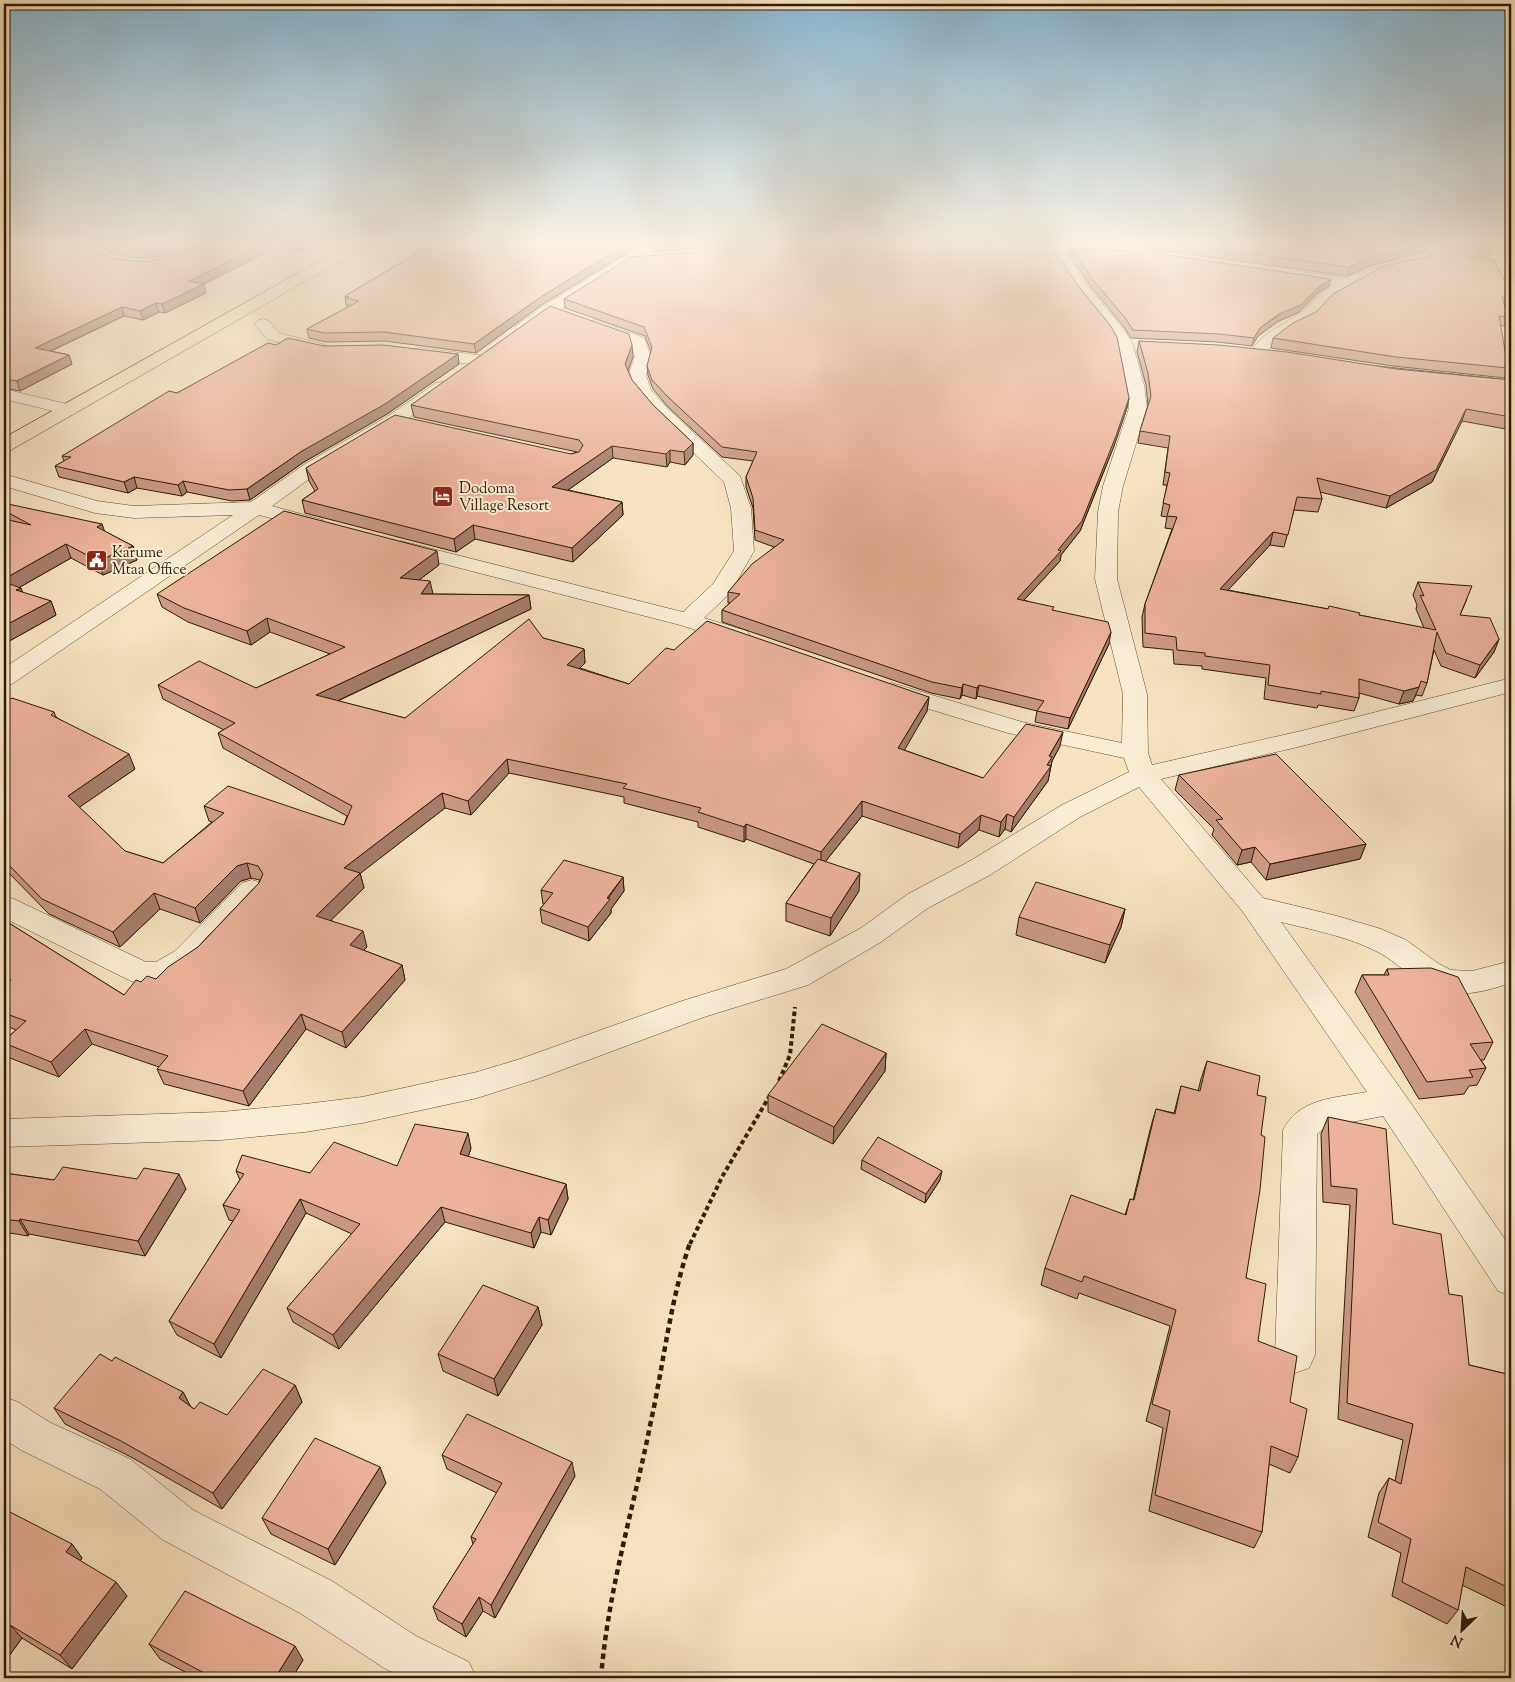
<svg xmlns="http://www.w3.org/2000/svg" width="1515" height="1682" viewBox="0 0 1515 1682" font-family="'Sorts Mill Goudy',serif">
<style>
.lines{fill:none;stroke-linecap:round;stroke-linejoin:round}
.minor-casing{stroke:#604e33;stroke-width:1}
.highway-casing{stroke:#2d1c04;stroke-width:1}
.path-far1{stroke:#2d1c04;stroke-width:4;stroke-dasharray:4.5 3;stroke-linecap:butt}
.path{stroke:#2d1c04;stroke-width:4.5;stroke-dasharray:5.5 4;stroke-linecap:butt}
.minor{fill:#faedd6;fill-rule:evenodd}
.highway{fill:#f7e3c0;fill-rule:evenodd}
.wall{fill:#cc9a85;stroke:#2d1c04}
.shaded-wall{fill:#a67d6c;stroke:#2d1c04}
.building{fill:#edb39b;stroke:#2d1c04}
.labels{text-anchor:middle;stroke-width:4;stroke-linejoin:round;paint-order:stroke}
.far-poi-label{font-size:15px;fill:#2d1c04;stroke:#faedd6;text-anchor:start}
</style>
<rect width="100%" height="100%" fill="#f7e3c0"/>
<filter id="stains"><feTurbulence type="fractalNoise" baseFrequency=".004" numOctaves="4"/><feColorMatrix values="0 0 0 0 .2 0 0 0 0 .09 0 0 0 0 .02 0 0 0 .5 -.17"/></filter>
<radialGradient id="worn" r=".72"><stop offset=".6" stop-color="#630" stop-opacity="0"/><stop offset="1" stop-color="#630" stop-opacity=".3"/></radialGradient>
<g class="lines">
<defs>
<path id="minor" d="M62,244H89L82,248L4,264V256Z
M644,244H661L529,330H517L515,327L544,306Z
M1046,244H1060L1090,289L1125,331L1133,345L1144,385L1147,408L1123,486L1118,512L1117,579L1147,694L1148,753L1152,765L1301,731L1511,678V692L1302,746L1161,779L1263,898L1337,916L1381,929L1406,940L1439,964L1451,970L1472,971L1511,961V983C1477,994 1449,1001 1416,979C1402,970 1391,958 1376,951C1346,936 1313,930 1281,922L1403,1092L1511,1248V1296L1498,1291L1383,1116L1326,1127L1317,1134L1315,1355L1309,1368L1295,1373L1281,1368L1275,1355L1283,1130C1299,1098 1335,1098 1367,1092L1243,912L1139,787L1080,817L990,875L928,908L881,942L808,985L704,1017L540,1078L477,1098L362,1123L305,1132L221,1140L4,1147V1119L221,1112L305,1104L362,1097L477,1072L520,1059L682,1001L786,969L861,928L908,894L970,861L1062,805L1129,772L1124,758L1008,733L883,695L880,690L883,685L892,683L1022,722L1122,743L1123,694L1095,579L1098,512L1103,486L1129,408L1126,385L1117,345L1110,333L1079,295Z
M1411,244H1430L1447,251L1511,264V272L1438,257L1413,247Z
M1413,259L1418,260L1420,263L1418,266C1390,273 1363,278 1339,294C1328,301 1322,310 1314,318C1305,326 1293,330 1284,336C1271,343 1266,361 1251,358L1249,354C1265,330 1278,329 1300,313C1312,305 1319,293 1332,285L1289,278L1287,275L1289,272L1294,271L1345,278L1373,268Z
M263,319L269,321L279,333L326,345L328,348L326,351L320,353L267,339L255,324L257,321Z
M595,320L644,338L651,357L646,375L651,390L667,408L740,476L751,508L754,551L730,593L704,618L747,631L750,636L747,641L739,643L731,641L680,625L394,551L391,547L394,543L401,541L683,612L713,584L734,551L731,508L724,482L655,416L634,391L628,375L635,357L631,344L589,328L587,325L589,322Z
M420,348L478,355L484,356L486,360L484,364L478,365L414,357L412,353L414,349Z
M442,382L448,383L451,387L448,391L400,424L319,472L272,506L323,520L326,524L323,528L316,530L259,515L12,684L4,686V668L233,515L134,518L95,513L4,486V474L97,501L134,506L251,502L305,464L388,416L436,383Z
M4,389L75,406L78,410L75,414L69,415L4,399Z
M252,880L262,883L266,890L262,897C238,923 196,978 162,984C151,986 141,984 131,981L4,918V896L14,899L146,962H156L175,951L242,883Z
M4,1397L18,1402L49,1422L130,1459L193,1510L332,1581L416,1636L469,1662L476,1678H404L384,1668L300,1613L163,1540L100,1489L21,1450L4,1439Z"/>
<path id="highway" d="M350,244H367L365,247L11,450L4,452V438Z"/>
</defs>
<use href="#minor" class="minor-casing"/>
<use href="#highway" class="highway-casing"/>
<path class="path-far1" d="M779,1081L790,1055L795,1007
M690,1244L722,1177L769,1097"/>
<path class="path" d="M601,1678C608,1590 634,1507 651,1421C664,1362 670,1301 690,1243"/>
<use href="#minor" class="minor"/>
<use href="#highway" class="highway"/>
</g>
<path class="wall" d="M93,244H211L174,254L151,258L130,257L110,252Z
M219,244H320L302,252L275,248L203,284L206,293L165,313L159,312L143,320L124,316L51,351L69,355L72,364L20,391L4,388V257L114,259L146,262L178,256Z
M403,244H641L543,304L476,353L385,341L326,342L309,338L307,329L348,307V305H346L345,296L427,247Z
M1069,244H1427L1424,252L1369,266L1347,276L1145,248Z
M1436,244H1491V248L1488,257L1448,249Z
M1505,244H1511V263L1507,261Z
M754,248L1129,398L1127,408L1114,446L1080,531L1061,555L1060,561L1024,600L1053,610L1109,644L1068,729L1035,722L1037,711L977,696L976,699L962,695L960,699L931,693L722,622V610L730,603H728V592L774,547L755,540L753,508L746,487V477L753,461L722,457L668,407L653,389L648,375L647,366L651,352L645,336L565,308L564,299Z
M1071,248L1329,286L1318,293L1299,312L1277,322L1258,336L1252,346L1217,342L1131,338L1124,327L1092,288L1070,255Z
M1507,285L1511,286V307L1504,306L1508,317L1504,326L1500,325L1508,368L1505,378L1393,366L1271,348L1273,338Z
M1139,341L1511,380V430L1462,421L1432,482L1386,508L1320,492L1322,499L1318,512L1294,510L1284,547L1270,545L1228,590L1359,615L1424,628L1416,609L1417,605L1413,595L1418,582L1467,599L1460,615L1499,639L1494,652L1475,678L1441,666L1434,650L1427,683L1422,696L1416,695L1413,701L1399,704L1359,693V698L1354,711L1318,705L1317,708L1264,699L1266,678L1202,669V666L1174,664L1173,650L1143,647L1142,617L1145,604L1172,529L1165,528L1167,517L1161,516L1167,485H1163L1168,448L1138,443L1140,431L1148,405L1146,385L1137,352Z
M276,345L324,346L459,364L387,414L304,462L250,500L232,501L187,492L182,496L137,488L128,493L59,477L55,466L64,461L62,456L177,393Z
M633,357L628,370L632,380L653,405L693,443V455L685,465L670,462L667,467L613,458L568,490L622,502L623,515L573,562L475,539L456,552L305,513L302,500L315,491L309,481L306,468L571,454L577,452L414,417L411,405Z
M5,511L102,524L104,531L133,546L137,560L103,575L71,558L20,587L23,593L51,601L56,615L4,644L9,520Z
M439,565L419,580L433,594L529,595L531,609L338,701L405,718L543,638L584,649L585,663L580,668L629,684L674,650L929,697L927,711L904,750L983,778L1060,746L1052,761L1048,781L1011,832L1005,829L999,837L979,830L958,848L862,816L825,862L859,891L830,936L786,921V903L814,864L746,839L744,842L698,827V822L624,803V797L509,773L471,815L445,808L360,873L364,888L331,920L367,947L363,950L402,965L405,980L346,1048L306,1029L249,1106L164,1084L157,1069L159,1067L92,1044L59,1077L10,1058L4,1045V1041L16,1030L4,1025V920L124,995L141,982L156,979L198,947L259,883L260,880L251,878L241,881L200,923L160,909L120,947L49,914L4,868V703L54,712L56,717L135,769L79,807L125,851L163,863L212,822L209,821L204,806L344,825L347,816L223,748L218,733L224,730L163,699L158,685L256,688L330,654L270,632L251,645L188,622L162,607L157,594Z
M1179,775L1366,844L1360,859L1266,880L1251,862L1237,865L1212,835L1214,829L1175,790Z
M623,877L624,891L611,909V913L589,941L542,923L540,909L544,904H543L541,890Z
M1125,909L1121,927L1105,963L1016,935L1019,917Z
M1387,969L1493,1042L1484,1060H1481L1486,1068L1477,1085L1469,1086L1464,1094L1419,1099L1355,992L1362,975H1384Z
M886,1053L885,1071L833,1144L768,1112V1095Z
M1207,1061L1257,1095L1261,1135L1246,1278L1258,1341L1290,1402L1298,1457L1290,1473L1269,1464L1262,1532L1254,1548L1149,1511L1163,1428L1146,1421L1170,1326L1079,1293L1077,1299L1041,1285L1045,1268L1125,1215L1130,1199L1133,1200L1151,1126L1156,1109L1174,1113L1181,1086L1198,1091L1201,1079Z
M1328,1117L1393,1224L1449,1294L1469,1365L1511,1375V1609L1462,1585L1458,1610L1447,1624L1392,1596L1401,1553L1368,1537L1379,1493L1389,1478L1395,1481L1403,1440L1338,1419L1350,1205L1323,1202L1321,1134Z
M471,1148L468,1157L566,1184L568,1199L551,1235L541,1232L534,1248L445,1222L339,1349L293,1322L287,1308L352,1234L306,1213L221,1358L177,1335L169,1321L233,1221L229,1220L223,1205L240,1180L236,1171L310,1173L397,1166Z
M862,1160L940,1180L925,1203L861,1169Z
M4,1173L54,1180L186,1189L145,1256L29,1234L28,1236L4,1232Z
M538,1307L542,1325L498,1396L443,1371L438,1354Z
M112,1361L183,1392L190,1406L194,1409L227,1415L295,1385L302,1402L222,1509L131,1457L65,1424L54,1408Z
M442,1455L575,1476L495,1618L483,1611L466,1637L438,1620L433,1607L473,1544L471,1537L497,1493L447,1469Z
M386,1483L335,1565L271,1534L262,1518Z
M4,1519L72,1544L82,1558L80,1561L127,1596L72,1669L22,1638L4,1663Z
M149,1644L303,1660L292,1678H197L160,1659Z"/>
<path class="shaded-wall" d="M10,244H53L4,254V245Z
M178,244H211L174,254L151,258L149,249Z
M265,244H274L275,248L191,290L189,281Z
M300,244H320L302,252Z
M627,244H641L543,304L476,353L474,344L542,296Z
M654,244H749L654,252Z
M1427,244L1424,252L1369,266L1347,276L1349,267L1371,258Z
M1331,279L1329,286L1318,293L1299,312L1277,322L1258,336L1252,346L1254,338L1260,328Z
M204,284L206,293L165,313L162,304Z
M156,303L159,312L143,320L140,311Z
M122,307L124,316L38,357L35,348Z
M632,345L633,357L626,376L625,364Z
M458,354L459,364L387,414L304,462L250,500L247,489L302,451Z
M69,355L72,364L20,391L17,381Z
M1129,398L1127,408L1114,446L1080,531L1061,555L1060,561L1015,610L1017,599L1058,550Z
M1466,409L1462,421L1432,482L1386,508L1390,496Z
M693,443V455L685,465L684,452Z
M612,446L613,458L554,500L552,487Z
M670,450V462L667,467L666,454Z
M134,477L137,488L128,493L124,482Z
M183,481L187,492L182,496L178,485Z
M622,502L623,515L573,562L572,548Z
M102,524L107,538L97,527Z
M473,525L475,539L456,552L454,539Z
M1273,532L1270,545L1217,602L1220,589Z
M66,544L71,558L6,595L4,590V579Z
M133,546L137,560L103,575L98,561Z
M437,551L439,565L403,592L400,578Z
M430,581L433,594H421Z
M21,588L26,602L16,590Z
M529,595L531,609L320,709L316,695Z
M51,601L56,615L4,644V626Z
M267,618L270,632L251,645L247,631Z
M1111,632L1109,644L1068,729L1070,718Z
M1499,639L1494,652L1475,678L1480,665Z
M584,649L585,663L569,679L567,665Z
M963,684L962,695L960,699L962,688Z
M979,685L977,696L976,699L977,688Z
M1419,687L1413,701L1399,704L1404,691Z
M929,697L927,711L897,763L898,748Z
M1063,732L1060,746L1052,761L1048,781L1011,832L1014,817Z
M129,754L135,769L74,811L68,796Z
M507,759L509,773L471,815L468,801Z
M442,793L445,808L348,883L344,868Z
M862,801V816L821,867V852Z
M1007,814L1005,829L999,837L1001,822Z
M981,815L979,830L958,848L960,834Z
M746,824V839L744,842V827Z
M1366,844L1360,859L1266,880L1270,864Z
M1255,847L1251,862L1237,865L1242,850Z
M247,863L251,878L241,881L200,923L195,908L237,866Z
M360,873L364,888L320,931L316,916Z
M860,873L859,891L830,936L831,918Z
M623,877L624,891L611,909V913L589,941L588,927Z
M154,893L160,909L120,947L113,932Z
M1125,909L1121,927L1105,963L1110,945Z
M363,931L367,947L354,960L350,945Z
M402,965L405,980L346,1048L342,1032Z
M301,1014L306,1029L249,1106L243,1091Z
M85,1029L92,1044L59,1077L51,1062Z
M886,1053L885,1071L833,1144L834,1127Z
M468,1133L471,1148L464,1169L460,1154Z
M942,1171L940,1180L925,1203L926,1194Z
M179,1174L186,1189L145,1256L138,1241Z
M566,1184L568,1199L551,1235L548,1220Z
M300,1199L306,1213L221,1358L214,1344Z
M441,1207L445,1222L339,1349L333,1335Z
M539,1217L541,1232L534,1248L531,1233Z
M20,1219L29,1234L28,1236L19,1221Z
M538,1307L542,1325L498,1396L494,1379Z
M295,1385L302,1402L222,1509L213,1493Z
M183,1392L192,1409L179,1398Z
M572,1462L575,1476L495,1618L491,1605Z
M380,1467L386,1483L335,1565L328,1549Z
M72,1544L82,1558L76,1566L66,1552Z
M116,1582L127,1596L72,1669L60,1655Z
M479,1597L483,1611L466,1637L462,1624Z
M10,1625L22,1638L4,1663V1633Z
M295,1646L303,1660L292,1678H275Z"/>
<path class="building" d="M71,244H73L114,259L146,262L178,256L219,244H265L189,281L204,284L162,304L156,303L140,311L122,307L35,348L69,355L17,381L4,379V257Z
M108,244H178L149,249L128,248Z
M433,244H627L542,296L474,344L384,332L324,333L307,329L359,301L346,298L349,297L345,296Z
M781,244H1050L1079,287L1110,325L1117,337L1129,398L1116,436L1082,521L1058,550L1061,551L1017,599L1054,607L1052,610L1108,622L1111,632L1070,718L1037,711L1044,701L979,685L977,688L963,684L962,688L932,682L722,610L740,594L728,592L752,564L784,540L755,530L753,498L746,477L757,452L722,447L668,397L652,380L647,366L652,347L644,327L564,299L631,257L754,248Z
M1176,244H1427L1371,258L1349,267Z
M1467,244H1491V248Z
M1509,244H1511V253L1510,252Z
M1071,248L1146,252L1331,279L1320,286L1301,305L1279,314L1260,328L1254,338L1219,334L1133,330L1126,319L1093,280Z
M1446,252L1494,261L1507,285L1511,286V298L1502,297L1508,317L1499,316L1508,368L1396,357L1273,338L1293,323L1316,312L1333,294L1382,267Z
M550,306L629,334L632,345L625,364L632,380L653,405L693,443L684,452L670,450L666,454L612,446L552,487L622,502L572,548L473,525L454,539L302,500L318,489L306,468L395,415L571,454L579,452L583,445L579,440L411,405Z
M288,338L324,346L383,345L458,354L385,404L302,451L247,489L229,490L183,481L178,485L134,477L124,482L55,466L71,457L62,456L169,391L177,393L268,343L276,345Z
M1139,341L1219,345L1287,352L1396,369L1511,380V417L1466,409L1436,470L1390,496L1317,478L1322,499L1297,497L1288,535L1273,532L1220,589L1328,609L1329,606L1360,613L1359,615L1436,630L1420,595L1424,596L1418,582L1472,586L1460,615L1490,618L1499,639L1480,665L1446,653L1437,632L1427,683L1421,681L1419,687L1404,691L1359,679V698L1321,691V694L1268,685L1270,665L1205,656V653L1177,650L1176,637L1145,633V604L1177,517L1167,516L1170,505L1163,503L1170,473L1165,472L1170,436L1140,431L1151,396L1148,373Z
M8,504L102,524L97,527L133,546L98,561L66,544L4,579V519L31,525L5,511Z
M284,511L437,551L400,578L430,581L421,594L529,595L316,695L405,718L529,619L543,638L584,649L567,665L629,684L666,648L674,650L707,621L929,697L898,748L983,778L1026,724L1063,732L1049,756L1052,757L1047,765L1051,766L1014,817L1007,814L1001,822L981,815L960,834L862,801L821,852L746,824L744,827L698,812L701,808L623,788L627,784L507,759L468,801L442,793L344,868L360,873L316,916L363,931L350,945L402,965L342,1032L301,1014L243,1091L157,1069L168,1056L85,1029L51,1062L4,1043V1041L26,1021L4,1013V986L11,980L4,976V920L124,995L136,980L141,982L147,976L156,979L168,967L198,947L259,883L263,874L258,866L247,863L237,866L195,908L154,893L113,932L42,899L4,860V703L12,698L54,712L51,715L129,754L68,796L125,851L163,863L224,813L204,806L228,786L344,825L352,806L218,733L235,723L158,685L199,661L256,688L345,647L267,618L247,631L184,608L157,594Z
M4,582L21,588L16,590L51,601L4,626Z
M1276,754L1366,844L1270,864L1255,847L1242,850L1216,820L1223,819L1179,775Z
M818,859L860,873L831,918L786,903Z
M564,860L623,877L607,898L610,899L588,927L540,909L553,893L541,890Z
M1036,882L1125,909L1110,945L1019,917Z
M1431,968L1458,977L1493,1042L1470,1044L1486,1068L1469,1070L1473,1077L1427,1082L1362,975H1389L1387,969Z
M822,1024L886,1053L834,1127L768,1095Z
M1207,1061L1260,1076L1257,1095L1266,1097L1261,1135L1265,1137L1260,1190L1246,1278L1266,1284L1258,1341L1297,1356L1290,1402L1307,1409L1298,1457L1271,1446L1262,1532L1155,1495L1170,1411L1152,1404L1176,1310L1084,1276L1082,1282L1045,1268L1071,1195L1126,1215L1130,1199L1134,1200L1156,1109L1175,1114L1181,1086L1200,1091Z
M1328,1117L1386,1129L1393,1224L1441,1234L1449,1294L1462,1296L1469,1365L1511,1375V1589L1466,1567L1458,1610L1402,1582L1411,1539L1378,1522L1389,1478L1401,1484L1413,1424L1347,1403L1357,1189L1331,1186Z
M415,1124L468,1133L460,1154L566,1184L548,1220L539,1217L531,1233L441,1207L333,1335L287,1308L360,1224L300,1199L214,1344L169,1321L240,1210L223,1205L244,1174L236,1171L242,1155L310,1173L334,1142L397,1166Z
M878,1137L942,1171L926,1194L862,1160Z
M63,1167L137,1179L144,1168L179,1174L138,1241L20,1219L19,1221L4,1219V1173L54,1180Z
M483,1285L538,1307L494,1379L438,1354Z
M100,1354L112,1361L115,1357L183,1392L179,1398L194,1409L200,1402L227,1415L263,1369L295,1385L213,1493L121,1441L54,1408Z
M467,1414L572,1462L491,1605L479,1597L462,1624L433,1607L476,1539L471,1537L502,1483L442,1455Z
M315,1438L380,1467L328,1549L262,1518Z
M10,1512L72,1544L66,1552L116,1582L60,1655L10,1625L4,1633V1519Z
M185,1591L295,1646L275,1678H214L149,1644Z"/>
<linearGradient id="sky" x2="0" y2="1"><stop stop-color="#8ab8d4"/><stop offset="0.51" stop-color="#fbf2e3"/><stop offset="1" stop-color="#fbf2e3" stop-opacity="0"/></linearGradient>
<rect width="1515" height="479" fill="url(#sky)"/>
<defs>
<symbol id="hotel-square" viewBox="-11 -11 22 22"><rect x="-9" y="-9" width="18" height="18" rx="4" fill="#8f2418" stroke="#faedd6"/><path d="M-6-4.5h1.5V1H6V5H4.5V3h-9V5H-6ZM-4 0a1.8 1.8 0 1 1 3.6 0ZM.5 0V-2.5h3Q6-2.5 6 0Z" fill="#fff"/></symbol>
<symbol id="civic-square" viewBox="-11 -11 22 22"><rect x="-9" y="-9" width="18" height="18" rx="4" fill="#8f2418" stroke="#faedd6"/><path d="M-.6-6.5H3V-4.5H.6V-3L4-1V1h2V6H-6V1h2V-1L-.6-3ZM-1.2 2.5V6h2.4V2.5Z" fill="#fff"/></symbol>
</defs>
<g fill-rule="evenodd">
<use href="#hotel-square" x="430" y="484" width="25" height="25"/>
<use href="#civic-square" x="84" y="548" width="25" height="25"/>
</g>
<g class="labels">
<g class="far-poi-label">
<text x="459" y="493">Dodoma<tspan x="459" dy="17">Village Resort</tspan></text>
<text x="112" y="557">Karume<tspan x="112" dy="17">Mtaa Office</tspan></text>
</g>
</g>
<rect width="1515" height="1682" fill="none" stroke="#f7e3c0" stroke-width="20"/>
<rect x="5" y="5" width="1505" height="1672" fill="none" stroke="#2d1c04" stroke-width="2.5"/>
<rect x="10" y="10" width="1495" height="1662" fill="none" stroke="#2d1c04"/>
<g transform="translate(1462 1630) rotate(205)" stroke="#faedd6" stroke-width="4" paint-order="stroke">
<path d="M0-4L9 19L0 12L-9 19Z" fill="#2d1c04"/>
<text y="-8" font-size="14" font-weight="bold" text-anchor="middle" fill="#2d1c04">N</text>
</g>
<rect width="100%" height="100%" filter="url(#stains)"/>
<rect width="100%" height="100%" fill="url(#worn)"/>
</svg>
